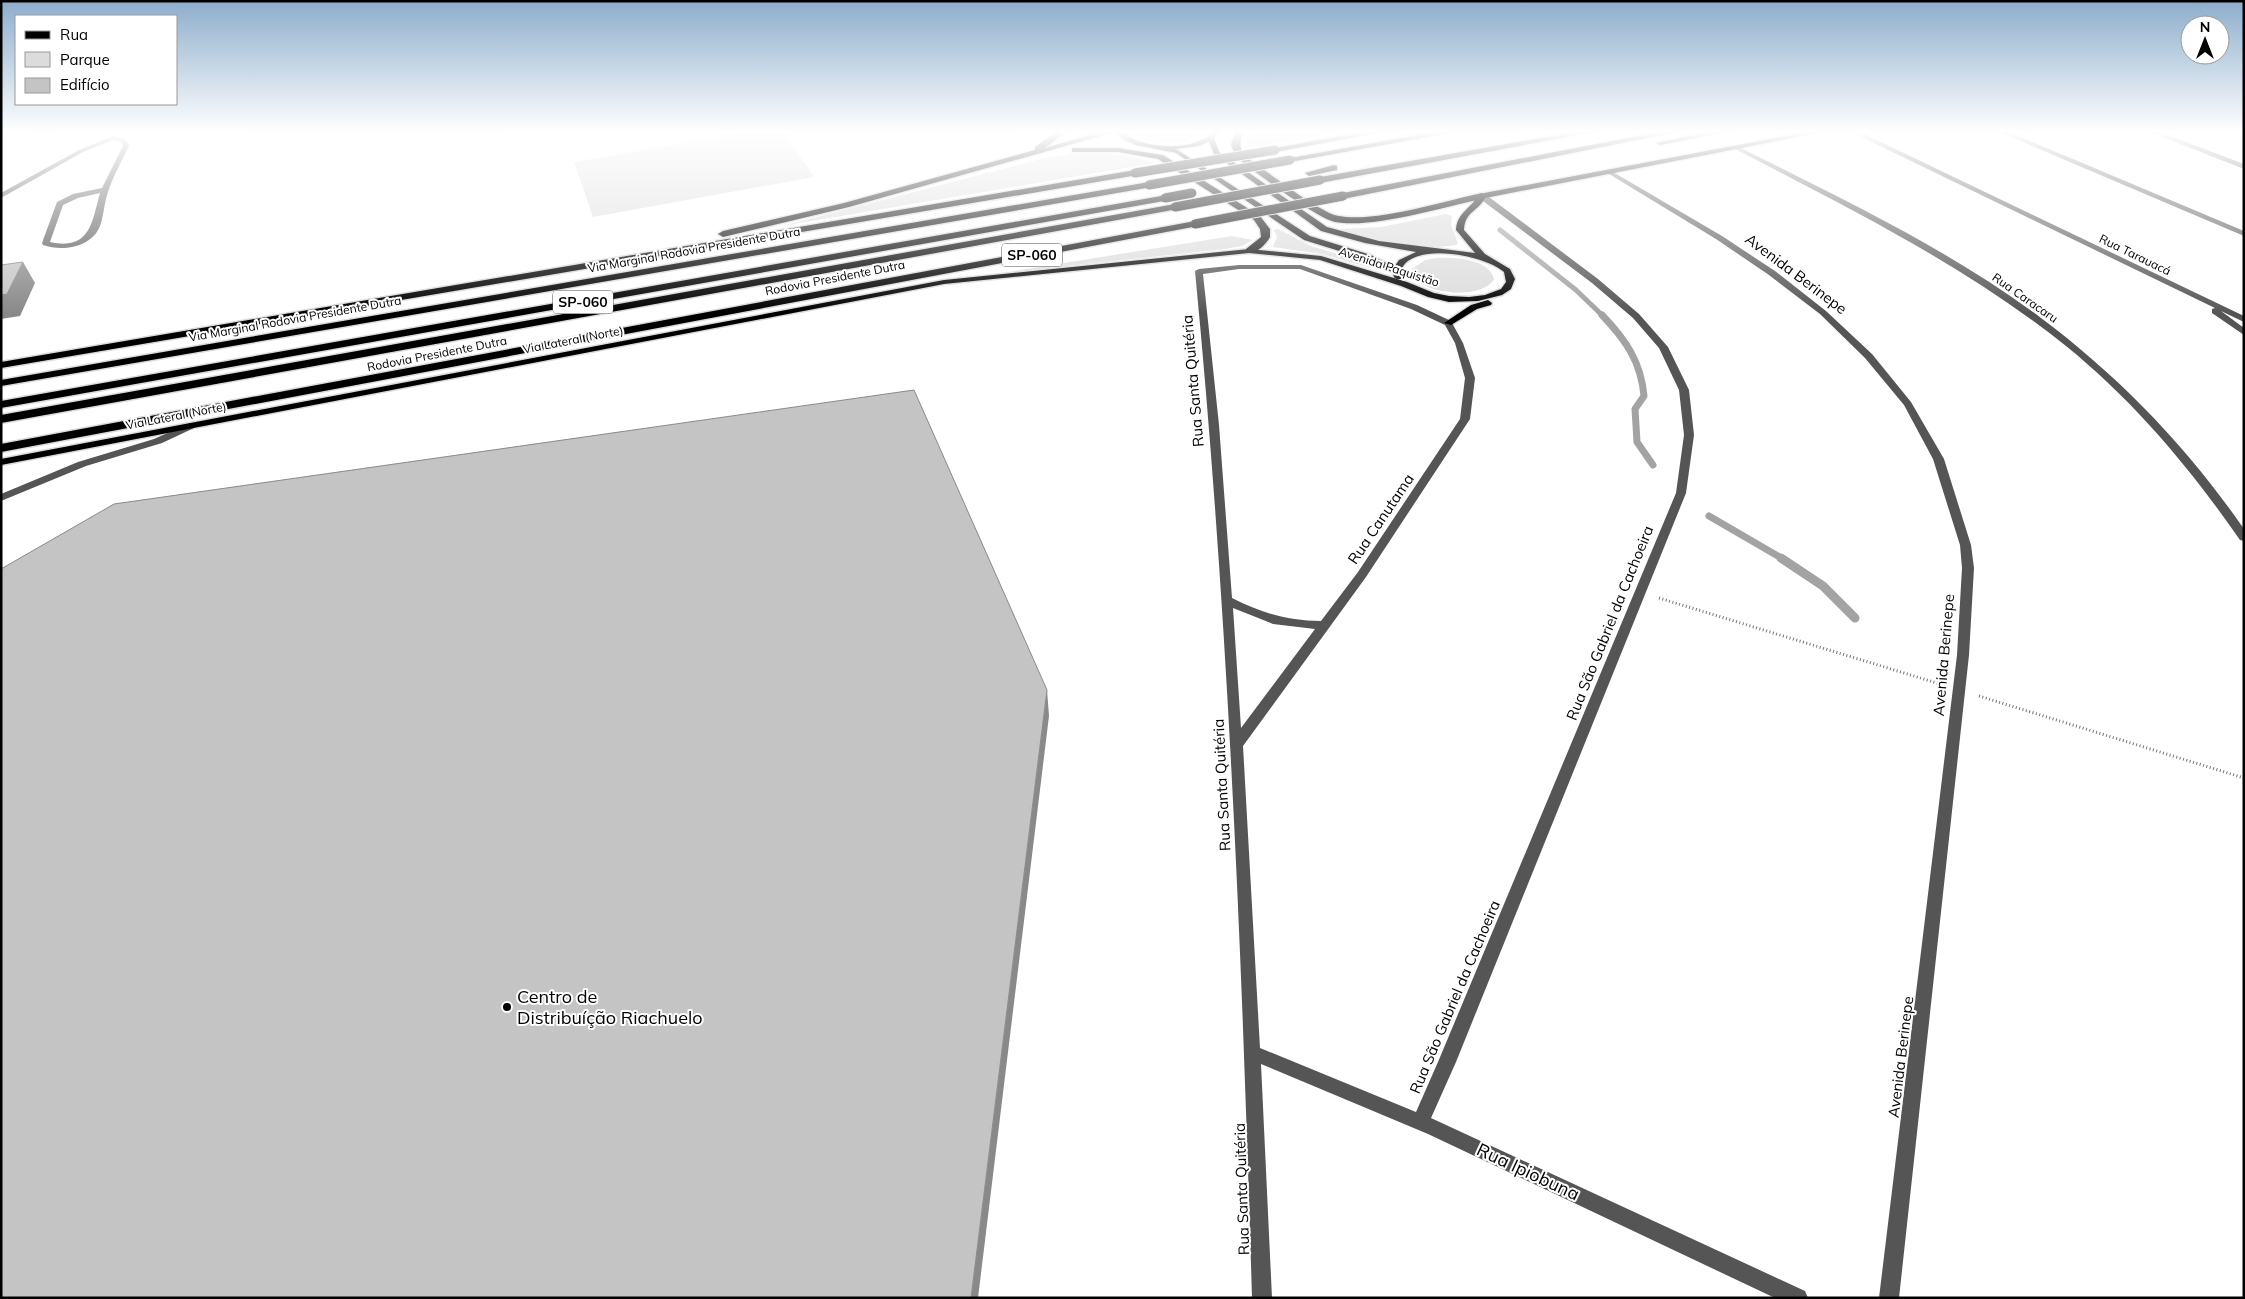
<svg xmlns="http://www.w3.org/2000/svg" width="2245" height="1299" font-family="Mulish,sans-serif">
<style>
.green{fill:#dcdcdc}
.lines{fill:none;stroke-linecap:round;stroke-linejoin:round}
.stream-far2{stroke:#a3a3a3;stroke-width:5}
.stream-far1{stroke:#a3a3a3;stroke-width:7}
.stream{stroke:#a3a3a3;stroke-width:9}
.major-casing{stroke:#dbdbdb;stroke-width:3}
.highway-casing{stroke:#dbdbdb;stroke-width:3}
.path{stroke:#777;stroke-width:3;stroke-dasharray:1 2.5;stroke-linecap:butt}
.minor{fill:#555;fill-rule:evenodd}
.major{fill:#000;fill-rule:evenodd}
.highway{fill:#000;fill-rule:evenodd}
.highway-bridge-casing{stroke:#dbdbdb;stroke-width:11;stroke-linecap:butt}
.highway-bridge{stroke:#000;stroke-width:9}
.shaded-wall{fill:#898989}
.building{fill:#c4c4c4;stroke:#898989}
.poi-dot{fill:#000;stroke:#fff;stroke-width:2}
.labels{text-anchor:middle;stroke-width:4;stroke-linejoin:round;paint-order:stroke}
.far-street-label{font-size:12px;fill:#000;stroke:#fff}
.shield{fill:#fff;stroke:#4c4c4c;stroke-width:1}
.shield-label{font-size:14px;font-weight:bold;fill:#000}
.street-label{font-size:15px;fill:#000;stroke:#fff}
.near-poi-label{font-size:18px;fill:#000;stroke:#fff;text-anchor:start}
.near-street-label{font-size:18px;fill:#000;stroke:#fff}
</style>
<rect width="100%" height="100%" fill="#fff"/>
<path class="green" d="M747,132H784L814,177L593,217L574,162Z
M1201,132C1190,148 1146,145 1133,133Z
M1253,132H1342L1250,147L1247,142Z
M1095,152L1129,156L1155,163L782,226L1049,157Z
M1446,214L1452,216L1451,225L1458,243L1456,245C1422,251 1372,241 1340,229L1381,227Z
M1278,229L1311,246L1358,260L1374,269L1322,254L1273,247L1277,237L1274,230Z
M1232,236L1253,240L1242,246L1225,249L1002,273Z
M1436,258C1453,257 1489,258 1494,279C1483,301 1412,295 1412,269L1425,260Z"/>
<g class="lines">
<path class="stream-far2" d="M1500,230L1576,290L1604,317"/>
<path class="stream-far1" d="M1602,315C1626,340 1641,362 1644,396L1635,409L1637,442L1653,465
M1709,516L1783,559"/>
<path class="stream" d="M1781,558L1823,586L1855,618"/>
<g class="major-casing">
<path id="major" d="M1116,132C1126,132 1131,139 1141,142C1162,148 1196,150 1212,132H1219L1214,138L1219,152L1327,227L1379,241L1475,253L1456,230C1457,212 1471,209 1479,194L1807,132H1823L1485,198C1478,212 1465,211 1464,230L1485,254L1510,269L1515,279L1511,289L1502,295L1478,301L1449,302L1428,297L1401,286L1320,260L1249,253L944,284L1,465V459L944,280L1249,249L1321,256L1407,282L1434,293L1449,296L1469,297L1485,295L1501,289L1506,282L1504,272C1486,256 1421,243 1404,265C1400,270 1402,273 1401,279H1395L1392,272L1365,259L1304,240L1176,153L1136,145L1124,140ZM1209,142L1214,154L1321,231L1365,243L1416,252L1399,260L1394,267L1371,255L1310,236L1176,149L1198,146Z
M1488,300L1492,303L1491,305L1477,309L1451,325L1444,323L1471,305Z"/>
</g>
<g class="highway-casing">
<path id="highway" d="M1056,132H1066L1045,148L1100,132H1115L849,207L723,237L718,234L723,231L844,203L1035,150V147Z
M1235,132H1243C1239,145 1239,151 1249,159C1268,172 1320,213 1339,216C1375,223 1444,201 1482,193L1486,196L1482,199C1443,207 1372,229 1335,222C1316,218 1253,171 1236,157L1231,145Z
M1362,132H1383L1275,152L1271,150L1275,148Z
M1434,132H1455L1290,162L1286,160L1290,158Z
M1574,132H1594L1320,183L1316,180L1320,177Z
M1658,132H1677L1343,199L1339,196L1343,193Z
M1707,132H1728L1660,145L1656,143Z
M1072,148H1118L1163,155L1260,216L1270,229V237C1265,246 1256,254 1246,253V249L1261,237L1260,229L1254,220L1158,159L1118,152H1072Z
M1334,165L1337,166V170L1309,176L1305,173Z
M1135,170L1139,173L1138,175L1,368V362Z
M1149,182L1153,185L1152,187L1,386V380Z
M1161,196L1164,197V201L1,408V401Z
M1175,204L1179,207L1178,209L1,423V415Z
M1195,221L1198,222V226L1,452V444Z"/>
</g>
<path class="path" d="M1659,598L1940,684
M1979,696L2244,778"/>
<path class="minor" d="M1851,132H1860L2244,316V322L2221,311L2244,328V335L2212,313V309L2215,308Z
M1999,132H2009L2244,231V236Z
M2150,132H2160L2244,164V169Z
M113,136L126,140L129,146C122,161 113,176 108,192C104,203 104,215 100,226C92,247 63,252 43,245L42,243L57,202L73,194L102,188L123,146L121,142L113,140L83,152L1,198V193L79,150ZM100,193C92,221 91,251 50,242L63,205L78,198Z
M1735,147H1739C1842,199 1949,249 2041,318C2120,377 2188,448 2244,529V541L2240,540C2190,468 2135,402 2066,346C1966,266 1849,208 1735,149Z
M1609,172H1613L1722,236L1775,271L1826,311L1872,354L1911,402L1944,459L1971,545L1974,568L1969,655L1899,1298H1879L1957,655L1962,568L1960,545L1933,459L1904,405L1865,358L1820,314L1769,275L1716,239L1609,174Z
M1479,194H1485L1598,279L1639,314L1668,347L1689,390L1694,435L1686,493L1456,1062L1431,1118L1805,1291L1808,1298H1775L1428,1134L1261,1064L1272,1298H1252C1242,955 1228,612 1195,271L1199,269L1239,265H1301L1417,305L1451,321L1463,343L1475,378L1470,419L1366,577L1243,746L1260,1048L1416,1112L1438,1062L1676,493L1684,435L1679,390L1659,348L1633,318L1592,283L1479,198ZM1239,269H1300L1411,309L1445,325L1455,343L1465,378L1460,419L1358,572L1321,621C1288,621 1262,613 1232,598L1219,425L1203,274ZM1233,608L1273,624L1315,629L1241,728Z
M190,423L194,424V428L162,443L86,466L1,501V494L78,462L154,439Z"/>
<use href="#major" class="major"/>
<use href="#highway" class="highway"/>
<g class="highway-bridge-casing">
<path id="highway-bridge" d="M1135,173L1275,150
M1149,185L1290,160
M1165,198L1192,193
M1175,207L1320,180
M1195,224L1343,196"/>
</g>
<use href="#highway-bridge" class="highway-bridge"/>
</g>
<path class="shaded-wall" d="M37,132H63L38,135Z
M23,262L35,283L20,316L1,319V295Z
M1047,690L1049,716L978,1298H971Z"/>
<path class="building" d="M23,262L7,294L1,295V265Z
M914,390L1047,690L971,1298H1V569L114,504Z"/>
<linearGradient id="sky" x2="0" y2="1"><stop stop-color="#8cadcc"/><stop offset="0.42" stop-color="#fff"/><stop offset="1" stop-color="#fff" stop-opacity="0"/></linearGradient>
<rect width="2245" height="314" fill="url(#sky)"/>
<circle class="poi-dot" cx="507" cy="1007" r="5"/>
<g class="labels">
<g class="far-street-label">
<text transform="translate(694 250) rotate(-10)" y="4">Via Marginal Rodovia Presidente Dutra</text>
<text transform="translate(2135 255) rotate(26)" y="4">Rua Tarauacá</text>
<text transform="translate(1389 267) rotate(18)" y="4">Avenida Paquistão</text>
<text transform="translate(835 278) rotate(-11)" y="4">Rodovia Presidente Dutra</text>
<text transform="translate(2025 298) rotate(35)" y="4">Rua Caracaru</text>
<text transform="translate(295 319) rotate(-10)" y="4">Via Marginal Rodovia Presidente Dutra</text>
<text transform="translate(573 340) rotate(-11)" y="4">Via Lateral (Norte)</text>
<text transform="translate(437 354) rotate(-11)" y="4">Rodovia Presidente Dutra</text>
<text transform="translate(176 416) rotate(-11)" y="4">Via Lateral (Norte)</text>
</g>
<g class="shield">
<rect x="1002" y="243.5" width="60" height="23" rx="4"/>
<rect x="553" y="290.5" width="60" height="23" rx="4"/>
</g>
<g class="shield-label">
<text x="1032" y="260">SP-060</text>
<text x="583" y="307">SP-060</text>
</g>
<g class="street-label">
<text transform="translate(1796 274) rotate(37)" y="5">Avenida Berinepe</text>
<text transform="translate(1193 381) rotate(-95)" y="5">Rua Santa Quitéria</text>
<text transform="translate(1381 519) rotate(-56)" y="5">Rua Canutama</text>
<text transform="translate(1610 623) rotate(-68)" y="5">Rua São Gabriel da Cachoeira</text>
<text transform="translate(1944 655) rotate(-85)" y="5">Avenida Berinepe</text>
<text transform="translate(1222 785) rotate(-93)" y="5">Rua Santa Quitéria</text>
<text transform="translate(1455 997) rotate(-67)" y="5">Rua São Gabriel da Cachoeira</text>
<text transform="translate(1901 1057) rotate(-83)" y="5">Avenida Berinepe</text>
<text transform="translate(1242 1189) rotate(-92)" y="5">Rua Santa Quitéria</text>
</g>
<g class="near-poi-label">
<text x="517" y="1003">Centro de<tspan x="517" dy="21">Distribuíção Riachuelo</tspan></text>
</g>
<g class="near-street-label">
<text transform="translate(1528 1172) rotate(25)" y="6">Rua Ipiobuna</text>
</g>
</g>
<rect width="2245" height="1299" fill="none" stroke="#000000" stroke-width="5"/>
<rect x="15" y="15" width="162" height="90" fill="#ffffff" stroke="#999999"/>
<rect x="25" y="31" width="25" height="8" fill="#000000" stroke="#999999"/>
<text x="60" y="40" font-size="15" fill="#000000">Rua</text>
<rect x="25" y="52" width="25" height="15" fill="#dcdcdc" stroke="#999999"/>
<text x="60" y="65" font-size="15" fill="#000000">Parque</text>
<rect x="25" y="78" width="25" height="15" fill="#c4c4c4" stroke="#999999"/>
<text x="60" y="90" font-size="15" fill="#000000">Edifício</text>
<g transform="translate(2205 40)"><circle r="24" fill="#ffffff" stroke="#999999"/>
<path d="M0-4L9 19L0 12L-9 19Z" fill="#000000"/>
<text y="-8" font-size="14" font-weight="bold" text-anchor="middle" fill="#000000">N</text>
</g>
</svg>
